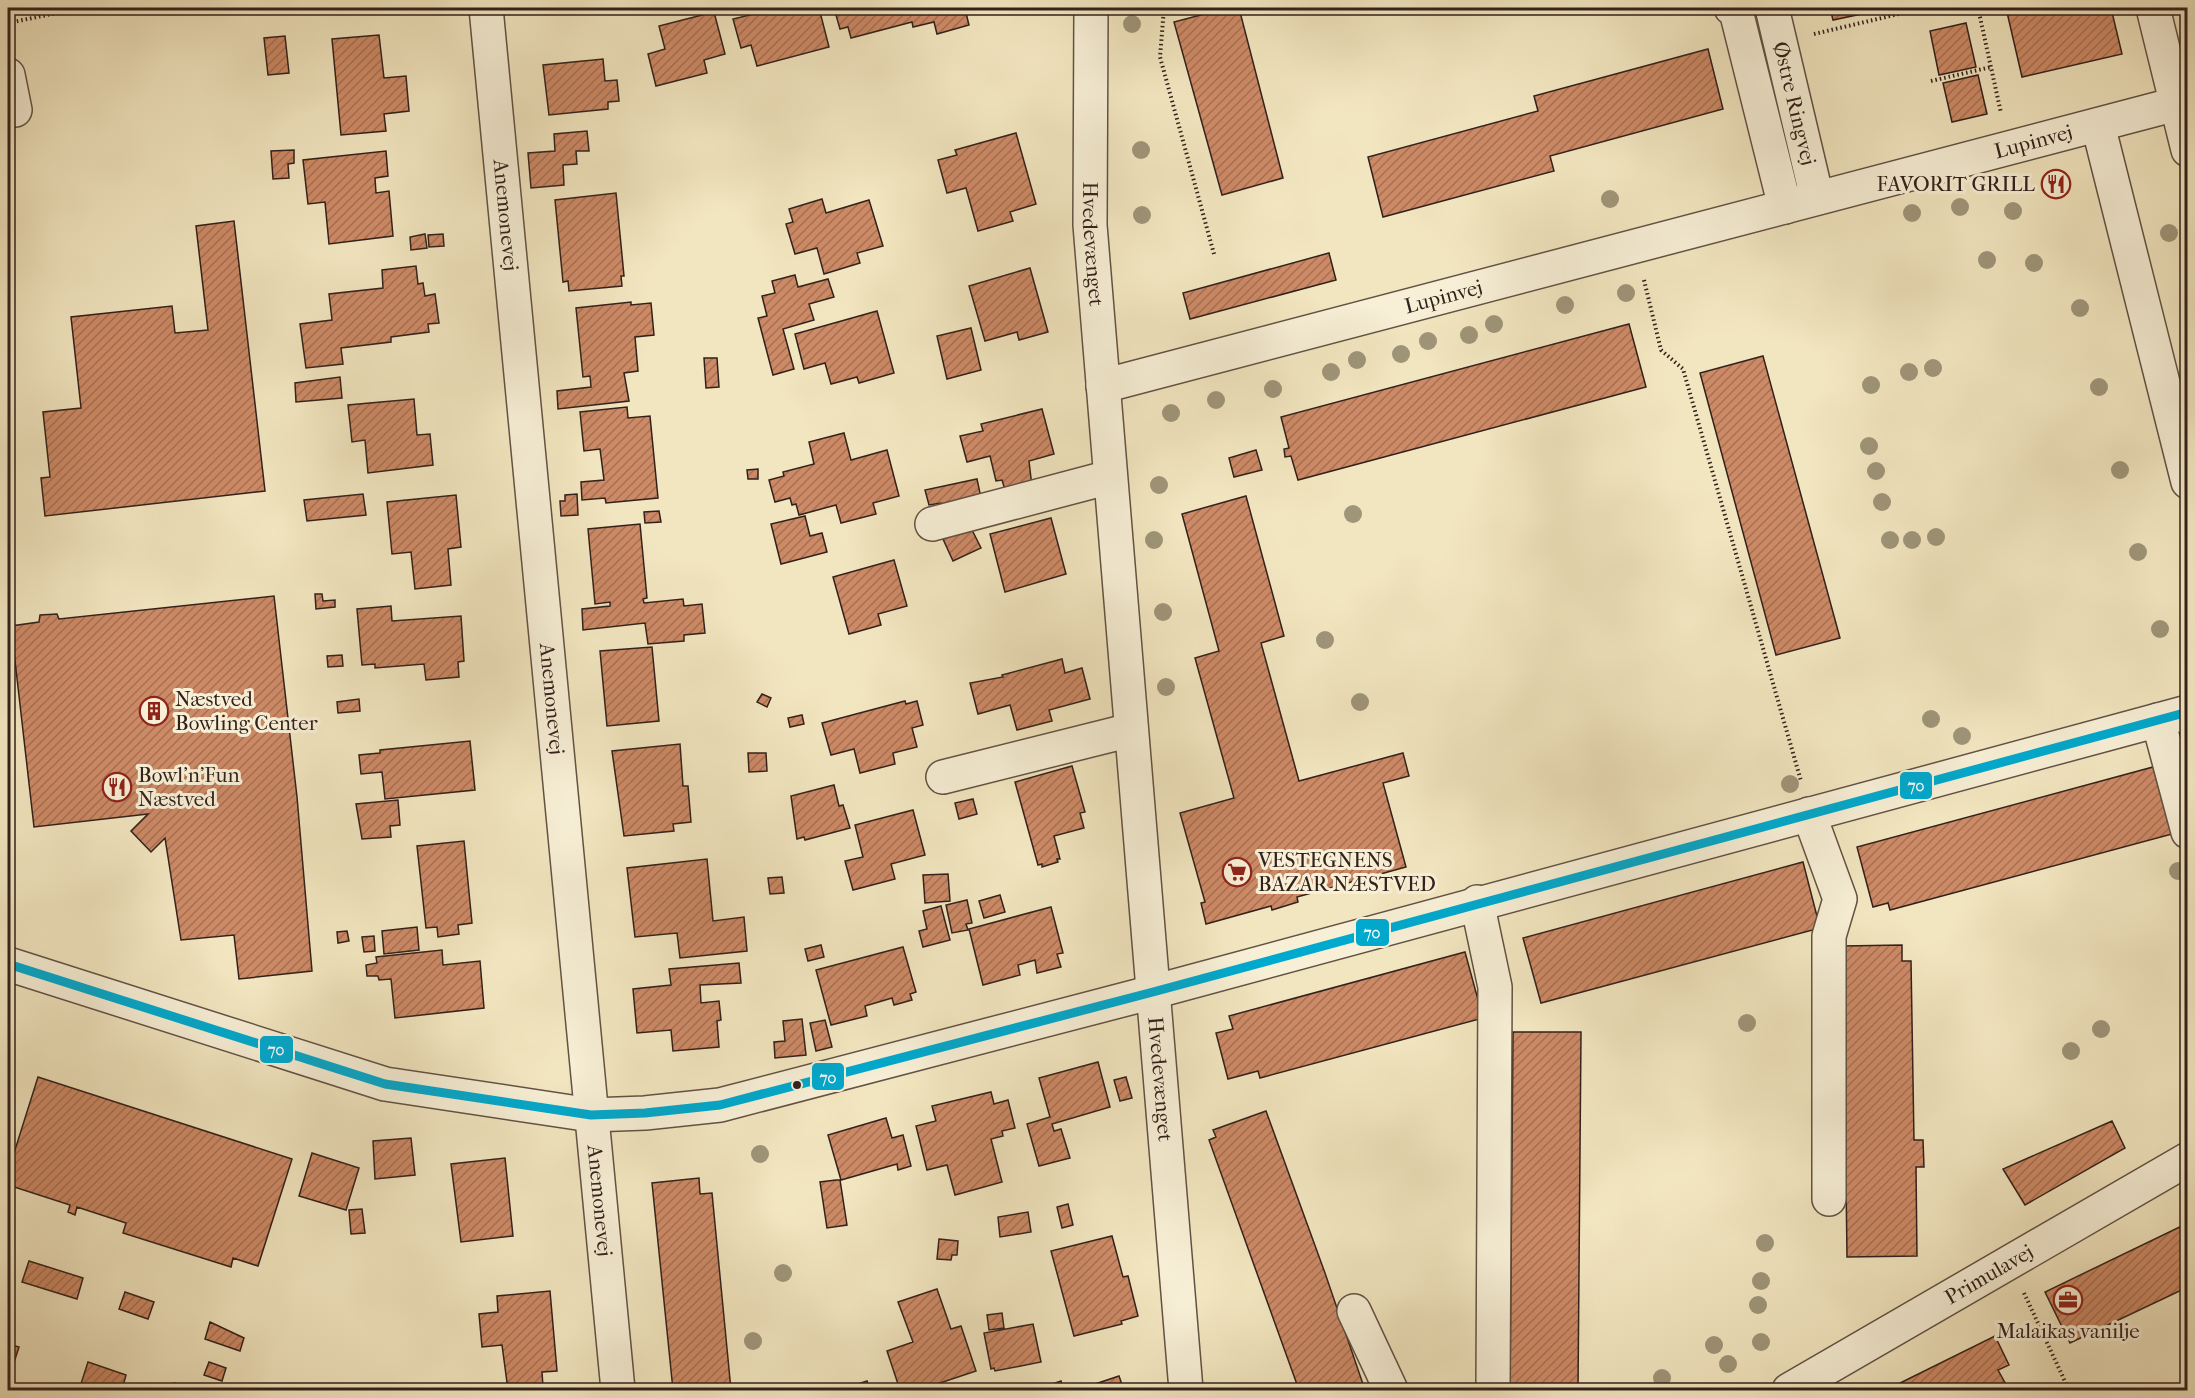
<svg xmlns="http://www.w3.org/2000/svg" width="2195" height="1398" font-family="'IM FELL French Canon',serif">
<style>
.building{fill:url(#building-hatch);stroke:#32211b;stroke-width:1.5}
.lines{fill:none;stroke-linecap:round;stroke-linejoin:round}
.minor-casing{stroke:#625244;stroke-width:36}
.path{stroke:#32211b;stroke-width:4;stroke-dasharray:1.5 3;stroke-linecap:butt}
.minor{stroke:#f7efd6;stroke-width:33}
.bus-1-casing{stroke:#f7efd6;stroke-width:14}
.bus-1{stroke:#00a9ce;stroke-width:9}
.tree{fill:#9f9579}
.bus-dot{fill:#32211b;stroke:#f7efd6;stroke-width:2}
.labels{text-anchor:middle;stroke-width:6;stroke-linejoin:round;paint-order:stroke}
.street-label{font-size:21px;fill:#32211b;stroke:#f7efd6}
.poi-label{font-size:21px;fill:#32211b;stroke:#f7efd6;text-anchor:start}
.line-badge{stroke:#f7efd6;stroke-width:2}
.badge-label{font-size:16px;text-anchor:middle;font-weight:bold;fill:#fff}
</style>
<defs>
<pattern id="building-hatch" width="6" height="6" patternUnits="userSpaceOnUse" patternTransform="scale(1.5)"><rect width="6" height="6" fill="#cd8a66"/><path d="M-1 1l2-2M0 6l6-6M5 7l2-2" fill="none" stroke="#a77053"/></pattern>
</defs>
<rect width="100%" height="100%" fill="#f2e6c0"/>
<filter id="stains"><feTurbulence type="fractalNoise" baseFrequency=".00333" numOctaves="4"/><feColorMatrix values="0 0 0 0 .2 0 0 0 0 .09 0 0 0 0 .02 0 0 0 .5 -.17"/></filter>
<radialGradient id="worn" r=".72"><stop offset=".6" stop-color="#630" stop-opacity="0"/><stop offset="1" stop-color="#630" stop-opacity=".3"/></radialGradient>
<path class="building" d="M778,8H819L829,47L757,66L751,45L741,48L733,19Z
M834,8H978L979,10L966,13L969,25L937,34L934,22L913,27L912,22L851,38L848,27L840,29Z
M997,8H1024L998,14Z
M1227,8H1239L1283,178L1222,195L1174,22Z
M1830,8H1890L1833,20Z
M2006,8H2111L2122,54L2022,77Z
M714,12L725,54L704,60L707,73L656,86L648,54L665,49L659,26Z
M1966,23L1976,67L1939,75L1930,31Z
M379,35L384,78L406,76L409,111L384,114L386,131L341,135L332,39Z
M285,36L289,73L268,75L264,38Z
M1708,49L1723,109L1550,156L1554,171L1383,217L1368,157L1538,111L1534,96Z
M603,59L605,81L617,80L619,101L608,102V109L549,115L543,65Z
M1978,75L1987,114L1952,122L1943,83Z
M587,131L589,151H576L577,164L563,165L564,185L531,188L528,153L555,151L554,134Z
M1016,133L1036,204L1010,212L1013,221L978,231L966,188L947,193L938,160L957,155L955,150Z
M294,150V163L288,164L289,178L273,179L271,151Z
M386,151L388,176L375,178L376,193L389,191L393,236L329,244L325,202L308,204L303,160Z
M616,193L624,276H621L622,286L569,291L568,281L563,282L555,200Z
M822,199L826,213L869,200L883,246L857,253L860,263L824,274L817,248L795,254L786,224L793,222L789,209Z
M234,221L265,491L45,516L41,478L50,477L43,412L81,408L71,317L172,306L175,333L208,330L196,226Z
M425,234L427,248L411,250L410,237Z
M443,234L444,246L429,247L428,235Z
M1329,253L1336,280L1190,319L1183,293Z
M416,266L418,284L423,283L425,296L435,294L439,323L428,324L429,332L391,337V342L341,348L343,364L306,368L300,324L332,320L329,294L383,288L382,270Z
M1030,268L1048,332L1019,340L1017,332L985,341L969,286Z
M795,275L798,287L828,279L834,297L809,304L814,320L783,329L794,369L773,375L758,318L767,316L762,296L775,293L772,281Z
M631,302V305L651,303L654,335L635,337L638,371L624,373L629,401L558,409L557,391L591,387L590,376L583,377L576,308Z
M877,311L894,373L859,383L857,377L831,384L825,363L804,369L795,334Z
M1629,324L1646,387L1298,480L1291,456L1285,457L1284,449L1289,448L1281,417Z
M971,328L981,370L947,379L937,336Z
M1763,356L1840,638L1776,655L1700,373Z
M704,358H717L719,387L706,388Z
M340,377L342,398L296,402L295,383Z
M414,399L417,435L430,434L433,465L368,473L365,440L352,442L348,405Z
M627,407L628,418L650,416L658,498L606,503L605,498L582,500L581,482L604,480L600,449L584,451L580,412Z
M1042,409L1054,454L1029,461L1032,487L1006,493L1002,480L996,481L990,456L967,462L960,436L983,431L981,424Z
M844,433L851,460L887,450L899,496L873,503L876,514L841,523L836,505L799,515L796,504L792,505L790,498L775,502L769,480L784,476L783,472L814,464L809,442Z
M1256,450L1262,470L1234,477L1229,458Z
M758,469V479H748L747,470Z
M977,479L981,498L942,506L941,503L929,505L925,490Z
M363,494L366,515L307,521L304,500Z
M577,494L578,515L561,516L560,501H565V495Z
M456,495L461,547L448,549L451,585L415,589L411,552L392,554L387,502Z
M1246,496L1284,636L1261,643L1299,781L1403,753L1409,776L1383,783L1406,867L1297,897L1298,902L1272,910L1271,906L1206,924L1201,903L1205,902L1180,813L1234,798L1195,658L1219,651L1182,514Z
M659,511L661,522L645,523L644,512Z
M805,516L810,536L822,533L827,552L781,564L771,524Z
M1051,518L1066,574L1005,592L990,534Z
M640,524L647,598L643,599L644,603L683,599L684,606L702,604L705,633L684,635V641L648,644L645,623L583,630L582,609L610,606V602L595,604L588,529Z
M970,526L981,548L953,561L943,539Z
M894,560L907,606L878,614L881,625L849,634L833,577Z
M315,594H322L323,601L335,600V607L316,609Z
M274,596L297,797L312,971L239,979L234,935L181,940L165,838L151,852L131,831L148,814L34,827L11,626L39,622L40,615L57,614L59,619Z
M391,606L392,621L461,616L464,661L458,662L459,677L426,680L424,664L375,668V664L362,665L357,609Z
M652,647L659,721L607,726L600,651Z
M342,655L343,666L328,667L327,656Z
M1062,659L1065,673L1082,668L1090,699L1049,710L1052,721L1017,730L1010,705L978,714L970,683L1003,677L1002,675Z
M762,694L771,698L767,707L757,702Z
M359,699L360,711L338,713L337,702Z
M905,701L906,704L917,701L923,725L912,728L917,747L893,753L895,764L860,773L854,749L831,755L822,723Z
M802,715L804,724L790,727L788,718Z
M470,741L475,790L385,799L382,772L361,774L359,755L380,753V750Z
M680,744L683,786H688L691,822L673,824L674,831L624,836L612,751Z
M748,753H766L767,771L749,772Z
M1072,766L1085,812L1080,813L1084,828L1054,836L1060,859H1057L1058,862L1042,867V864L1038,865L1015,782Z
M2153,767L2172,834L1890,910L1888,903L1873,907L1857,847Z
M834,785L839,806L843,805L850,828L805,840L804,837L797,839L791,796Z
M973,799L977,814L959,819L955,803Z
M398,800L400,825L390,826L391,837L362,839L356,804Z
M913,810L925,855L891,864L895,879L853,890L845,861L863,857L855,825Z
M464,841L472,923L458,925L459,934L438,937L437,927L426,928L417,846Z
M707,859L713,921L744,917L747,951L680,958L677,933L635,937L627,868Z
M1803,862L1820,928L1541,1003L1523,938Z
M948,874L950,901L925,903L923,875Z
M782,877L784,893L770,894L768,878Z
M1000,895L1005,912L984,918L979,901Z
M967,900L972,923L966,924L968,930L952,933L946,905Z
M941,906L950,940L923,947L919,931L927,929L923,911Z
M1051,907L1063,953L1057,954L1061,967L1037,973L1035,960L1018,965L1020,975L983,985L969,929Z
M417,927L419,950L384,954L382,931Z
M347,931L349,941L338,943L337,932Z
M374,936L375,951L364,952L362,937Z
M821,945L824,957L808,961L805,949Z
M1902,945V961H1911L1914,1140H1923L1924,1167H1916L1917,1256L1847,1257L1843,946Z
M903,947L916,992L910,994L912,1000L894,1005L892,998L865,1006L867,1016L831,1025L816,970Z
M442,950L443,965L480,961L484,1008L395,1018L391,979L379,980L378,976H367L366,965L377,963L376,957Z
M1465,952L1483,1018L1260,1078L1258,1071L1228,1079L1216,1033L1233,1029L1229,1016Z
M739,963L741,983L700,985L701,1003L719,1001L721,1020L717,1021L719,1047L673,1051L671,1030L637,1033L633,989L671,985L669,969Z
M802,1019L806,1055L775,1058L774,1042L785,1041L783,1021Z
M825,1020L832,1047L816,1051L810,1023Z
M1513,1032H1581L1578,1390H1510Z
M1098,1062L1110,1107L1052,1124L1054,1131L1061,1129L1070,1158L1039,1166L1027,1124L1050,1117L1039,1078Z
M38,1077L292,1159L258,1266L233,1258L231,1267L123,1233L126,1223L77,1207L75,1215L68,1212L70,1205L8,1185V1172Z
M1126,1077L1132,1098L1120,1101L1114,1080Z
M991,1092L994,1104L1008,1100L1015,1128L1002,1131L1003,1136L991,1139L1002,1182L955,1195L947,1165L927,1170L916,1126L936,1121L932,1106Z
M1266,1111L1325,1273L1365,1390H1299L1209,1140L1216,1137L1213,1130Z
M886,1118L892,1138L903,1135L911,1166L898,1170L897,1164L841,1180L828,1135Z
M2112,1121L2125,1148L2025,1205L2003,1169Z
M411,1138L415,1175L375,1179L373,1141Z
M312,1153L359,1168L346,1210L299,1196Z
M505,1158L513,1236L461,1242L451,1164Z
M699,1178L700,1194L712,1193L731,1390H673L652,1183Z
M836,1180H840L847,1225L827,1228L820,1182Z
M1068,1204L1073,1225L1062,1228L1057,1207Z
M362,1209L365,1233L351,1234L349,1210Z
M1028,1212L1031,1232L1000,1237L998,1217Z
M2188,1223V1287L2070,1343L2045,1292Z
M1112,1236L1123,1277L1128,1276L1138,1316L1121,1321L1122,1324L1074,1336L1051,1251Z
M939,1239L958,1241L957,1255H952L951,1260L937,1259Z
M29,1261L83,1278L77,1299L22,1282Z
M937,1289L951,1329L961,1326L976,1371L919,1390H900L887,1351L913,1342L898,1302Z
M550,1291L557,1371L542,1372L543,1387L508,1390L502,1345L482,1347L479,1314L498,1312L497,1296Z
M125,1292L154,1302L148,1319L119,1309Z
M1002,1313L1004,1328L989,1330L987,1315Z
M210,1322L244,1338L240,1351L205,1339Z
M1033,1324L1041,1362L995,1371L994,1368L991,1369L984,1333Z
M1995,1336L2009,1365L1998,1370L2009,1390H1886Z
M8,1344L19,1347L9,1378L8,1377Z
M88,1362L126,1375L122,1390H79Z
M209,1362L226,1368L222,1381L204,1375Z
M1119,1376L1124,1390H1077Z
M867,1381L871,1390H850L849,1387Z
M1061,1381L1064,1390H1035Z
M8,1383L32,1390H8Z
M174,1383L191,1388L190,1390H172Z"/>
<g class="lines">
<g class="minor-casing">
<g id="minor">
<path id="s1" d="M486,8L618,1390"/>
<path id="s2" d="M1091,8L1090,225L1186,1390"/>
<path d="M1731,8L1736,11L1785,207"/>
<path id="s3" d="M1772,8L1817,198"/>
<path d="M2153,8L2188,150"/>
<path d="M8,75L15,110L8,111"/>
<path d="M2098,125L2188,482"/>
<path id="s4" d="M1103,386L2176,104"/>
<path d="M932,524L1110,477"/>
<path d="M2158,720L2188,832"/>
<path d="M943,777L1131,730"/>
<path d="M1809,814L1840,899L1829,936V1199"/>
<path d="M1477,902L1495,987L1493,1390"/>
<path d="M8,964L385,1084L591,1115L645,1113L720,1105L1153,992L2188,712"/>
<path d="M1354,1311L1391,1390"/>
<path id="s5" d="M1789,1390L2188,1159"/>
</g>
</g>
<path class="path" d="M1164,8L1160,57L1214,254
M1978,8L2001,113
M8,23L81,8
M1814,34L1924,8
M1931,81L1991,67
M1644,280L1661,350L1683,369L1801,781
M2024,1293L2069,1390"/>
<use href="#minor" class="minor"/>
<g class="bus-1-casing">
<path id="bus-1" d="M8,964L385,1084L591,1115L645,1113L720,1105L1153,992L2188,712"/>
</g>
<use href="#bus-1" class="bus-1"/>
</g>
<g class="tree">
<circle cx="1132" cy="24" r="9"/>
<circle cx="1141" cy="150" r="9"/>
<circle cx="1610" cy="199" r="9"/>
<circle cx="1960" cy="207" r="9"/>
<circle cx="2013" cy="211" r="9"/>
<circle cx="1912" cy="213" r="9"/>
<circle cx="1142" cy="215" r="9"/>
<circle cx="2169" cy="233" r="9"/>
<circle cx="1987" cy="260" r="9"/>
<circle cx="2034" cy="263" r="9"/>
<circle cx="1626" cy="293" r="9"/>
<circle cx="1565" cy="305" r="9"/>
<circle cx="2080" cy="308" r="9"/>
<circle cx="1494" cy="324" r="9"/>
<circle cx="1469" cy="335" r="9"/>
<circle cx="1428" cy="341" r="9"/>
<circle cx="1401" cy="354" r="9"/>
<circle cx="1357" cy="360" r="9"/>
<circle cx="1933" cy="368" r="9"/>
<circle cx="1331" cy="372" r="9"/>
<circle cx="1909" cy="372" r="9"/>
<circle cx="1871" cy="385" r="9"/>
<circle cx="2099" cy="387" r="9"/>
<circle cx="1273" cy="389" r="9"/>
<circle cx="1216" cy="400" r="9"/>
<circle cx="1171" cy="413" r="9"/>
<circle cx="1869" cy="446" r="9"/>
<circle cx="2120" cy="470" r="9"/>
<circle cx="1876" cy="471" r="9"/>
<circle cx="1159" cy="485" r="9"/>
<circle cx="1882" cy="502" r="9"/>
<circle cx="1353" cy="514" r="9"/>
<circle cx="1936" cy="537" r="9"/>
<circle cx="1154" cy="540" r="9"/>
<circle cx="1890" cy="540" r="9"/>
<circle cx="1912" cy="540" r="9"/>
<circle cx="2138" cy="552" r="9"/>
<circle cx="1163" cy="612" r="9"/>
<circle cx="2160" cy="629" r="9"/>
<circle cx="1325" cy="640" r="9"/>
<circle cx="1166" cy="687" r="9"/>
<circle cx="1360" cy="702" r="9"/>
<circle cx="1931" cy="719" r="9"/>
<circle cx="1962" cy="736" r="9"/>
<circle cx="1790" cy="784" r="9"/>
<circle cx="2178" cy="871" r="9"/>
<circle cx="1747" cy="1023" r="9"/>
<circle cx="2101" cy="1029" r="9"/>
<circle cx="2071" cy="1051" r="9"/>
<circle cx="760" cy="1154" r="9"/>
<circle cx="1765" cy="1243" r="9"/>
<circle cx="783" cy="1273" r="9"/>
<circle cx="1761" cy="1281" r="9"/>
<circle cx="1758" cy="1305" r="9"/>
<circle cx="753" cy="1341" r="9"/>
<circle cx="1761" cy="1342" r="9"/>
<circle cx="1714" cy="1345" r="9"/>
<circle cx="1728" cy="1364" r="9"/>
<circle cx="1662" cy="1378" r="9"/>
</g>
<defs>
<g id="restaurant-ring" transform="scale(1.5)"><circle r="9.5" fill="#f7efd6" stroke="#8f2418" stroke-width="1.5"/><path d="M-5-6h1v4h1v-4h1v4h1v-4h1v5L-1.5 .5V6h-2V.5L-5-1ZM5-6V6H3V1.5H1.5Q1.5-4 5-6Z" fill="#8f2418"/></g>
<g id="building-ring" transform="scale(1.5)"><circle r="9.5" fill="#f7efd6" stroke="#8f2418" stroke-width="1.5"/><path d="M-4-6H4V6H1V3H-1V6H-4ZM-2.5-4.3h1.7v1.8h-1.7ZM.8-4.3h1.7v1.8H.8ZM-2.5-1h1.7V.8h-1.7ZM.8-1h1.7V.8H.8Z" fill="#8f2418"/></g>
<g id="supermarket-ring" transform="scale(1.5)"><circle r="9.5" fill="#f7efd6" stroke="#8f2418" stroke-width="1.5"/><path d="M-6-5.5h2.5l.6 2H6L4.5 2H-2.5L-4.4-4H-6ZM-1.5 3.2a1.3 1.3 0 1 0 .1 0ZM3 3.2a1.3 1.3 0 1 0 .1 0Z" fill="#8f2418"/></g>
<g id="office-ring" transform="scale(1.5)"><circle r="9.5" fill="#f7efd6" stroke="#8f2418" stroke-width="1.5"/><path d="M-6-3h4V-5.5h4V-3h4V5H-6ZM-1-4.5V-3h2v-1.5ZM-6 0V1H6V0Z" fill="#8f2418"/></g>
</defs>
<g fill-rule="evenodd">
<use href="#restaurant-ring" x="2056" y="184"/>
<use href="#building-ring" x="154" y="711"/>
<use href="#restaurant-ring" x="117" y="787"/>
<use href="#supermarket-ring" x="1237" y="872"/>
<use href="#office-ring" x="2068" y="1300"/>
</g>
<circle class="bus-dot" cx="797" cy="1085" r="5"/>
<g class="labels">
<g class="street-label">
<text dy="7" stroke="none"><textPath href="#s3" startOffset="98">Østre Ringvej</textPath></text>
<text dy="7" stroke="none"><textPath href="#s4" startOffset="962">Lupinvej</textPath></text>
<text dy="7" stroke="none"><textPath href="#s1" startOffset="208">Anemonevej</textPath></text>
<text dy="7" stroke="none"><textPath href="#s2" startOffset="236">Hvedevænget</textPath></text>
<text dy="7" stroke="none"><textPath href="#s4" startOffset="352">Lupinvej</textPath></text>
<text dy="7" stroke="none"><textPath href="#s1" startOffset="694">Anemonevej</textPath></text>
<text dy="7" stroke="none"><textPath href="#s2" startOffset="1074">Hvedevænget</textPath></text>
<text dy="7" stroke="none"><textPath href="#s1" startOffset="1198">Anemonevej</textPath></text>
<text dy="7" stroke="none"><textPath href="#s5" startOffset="231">Primulavej</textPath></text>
</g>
<g class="poi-label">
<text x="2035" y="191" text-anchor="end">FAVORIT GRILL</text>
<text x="175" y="706">Næstved<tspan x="175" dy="24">Bowling Center</tspan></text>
<text x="138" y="782">Bowl'n'Fun<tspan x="138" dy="24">Næstved</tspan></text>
<text x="1258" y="867">VESTEGNENS<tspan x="1258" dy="24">BAZAR NÆSTVED</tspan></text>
<text x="2068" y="1338" text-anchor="middle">Malaikas vanilje</text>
</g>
</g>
<g class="line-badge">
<rect x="1899" y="771" width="34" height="29" rx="6" fill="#00a9ce"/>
<rect x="1355" y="918" width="35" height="29" rx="6" fill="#00a9ce"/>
<rect x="259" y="1035" width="35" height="29" rx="6" fill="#00a9ce"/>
<rect x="811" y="1062" width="34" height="29" rx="6" fill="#00a9ce"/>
</g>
<g class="badge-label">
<text x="1916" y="791">70</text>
<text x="1372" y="938">70</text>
<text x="276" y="1055">70</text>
<text x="828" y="1083">70</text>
</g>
<rect width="2195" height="1398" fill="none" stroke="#f2e6c0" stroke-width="30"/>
<rect x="9" y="9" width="2177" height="1380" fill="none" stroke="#32211b" stroke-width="3"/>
<rect x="15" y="15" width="2165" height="1368" fill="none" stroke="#32211b" stroke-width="1.5"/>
<rect width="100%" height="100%" filter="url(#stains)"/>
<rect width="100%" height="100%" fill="url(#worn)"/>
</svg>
